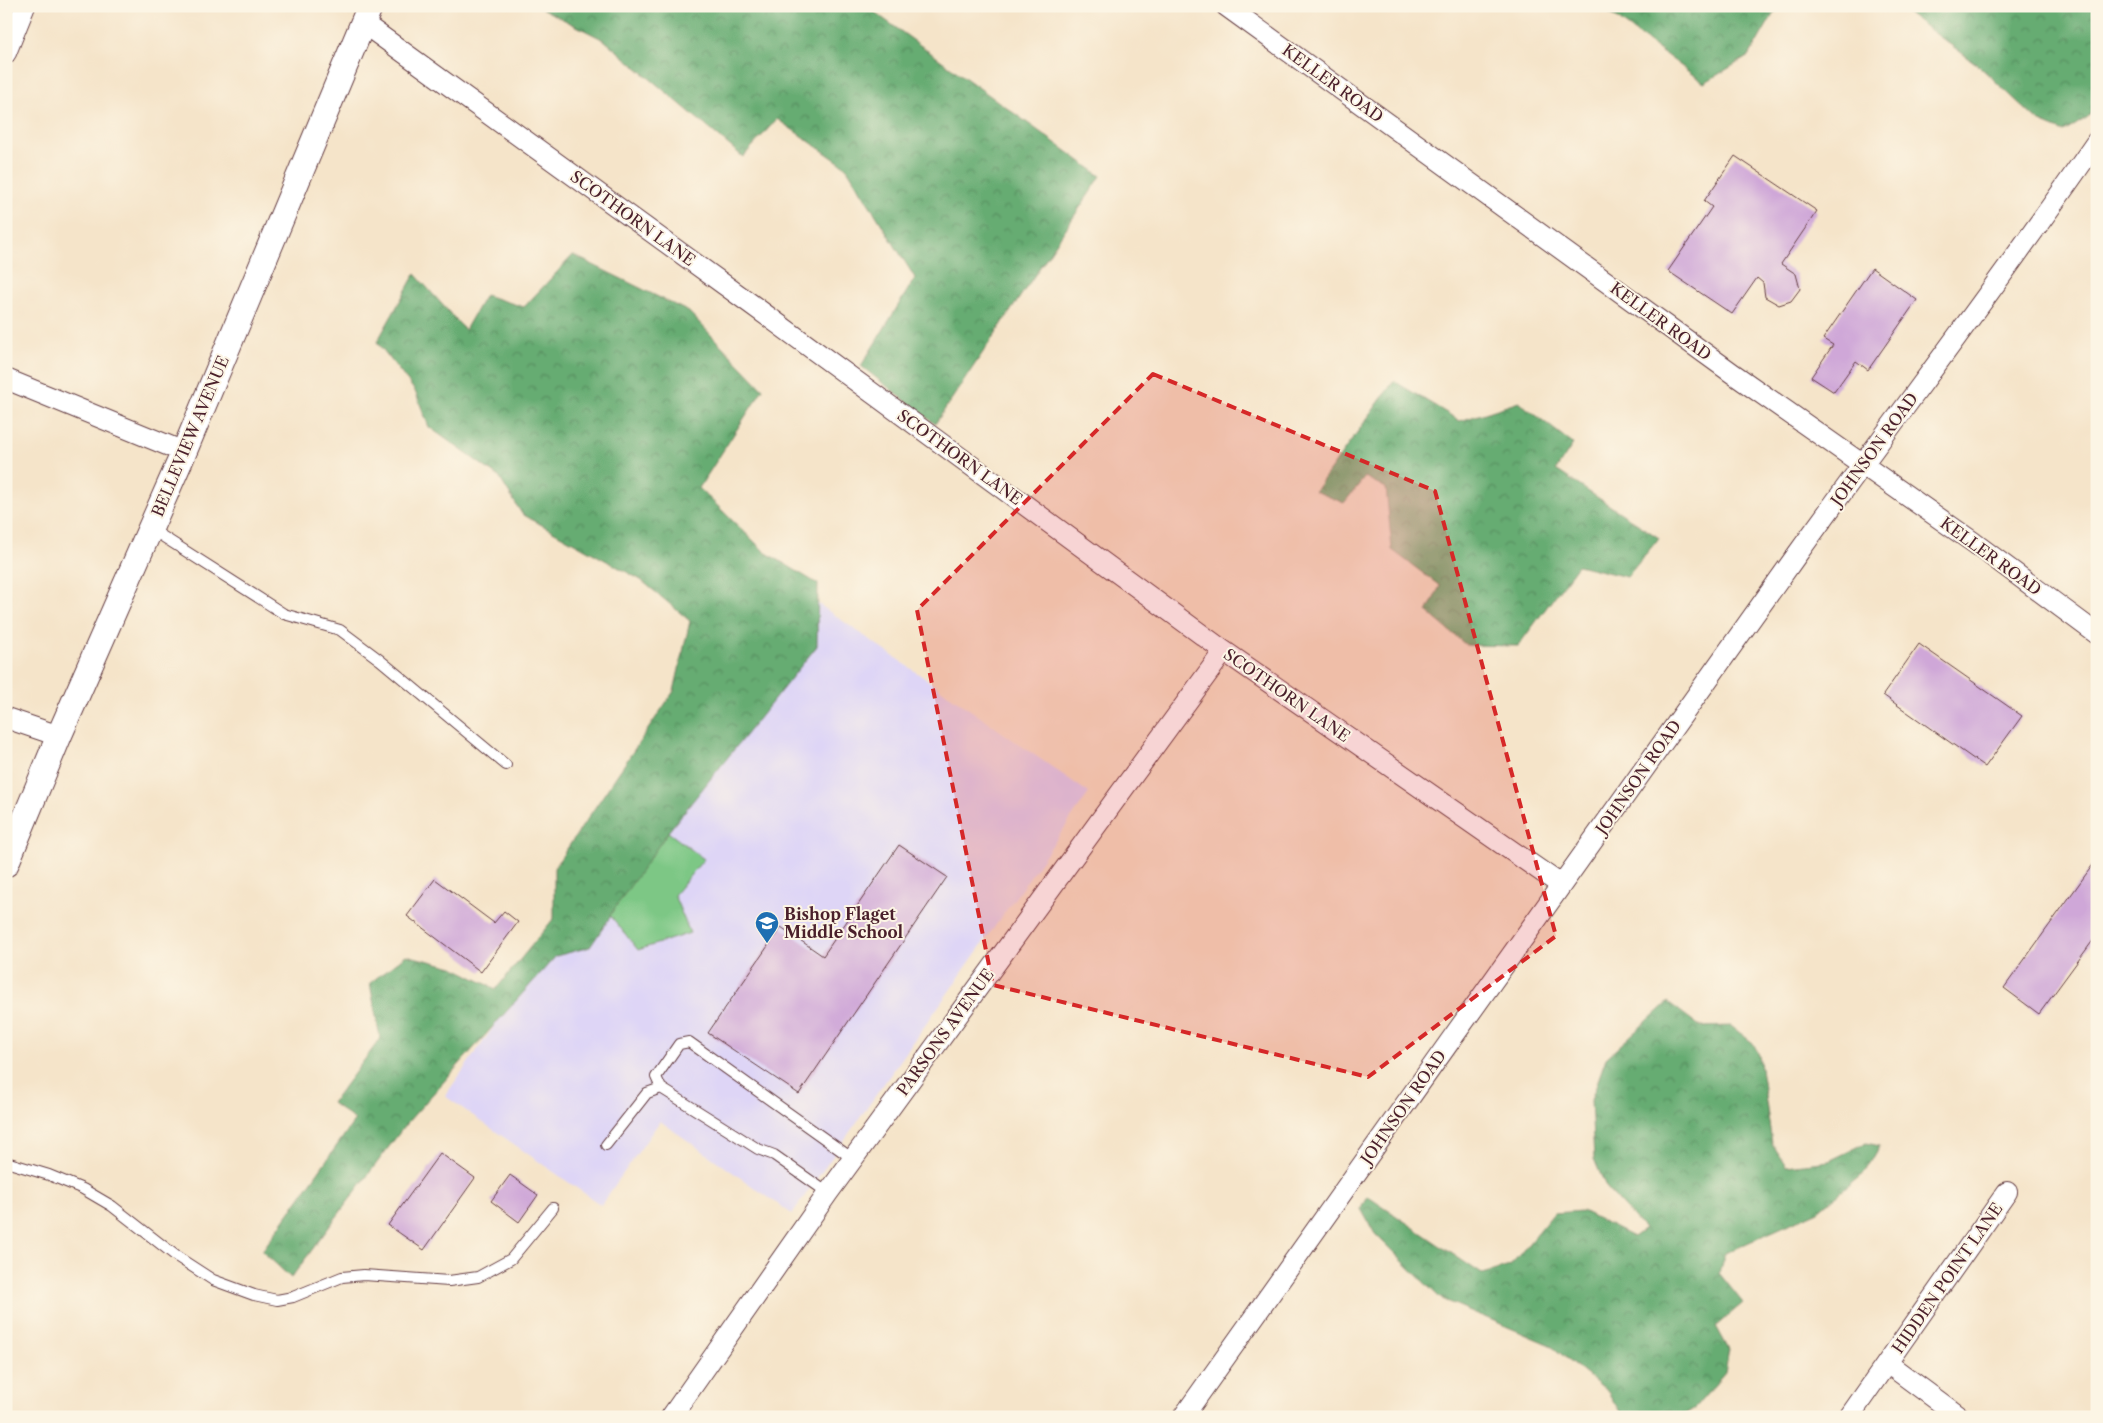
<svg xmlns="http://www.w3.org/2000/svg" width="2103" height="1423" font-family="'Libre Caslon Text',serif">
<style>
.built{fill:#ded5f6}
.forest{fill:url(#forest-crowns);stroke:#58664e}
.green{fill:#7dc785;stroke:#647358}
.building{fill:#cfa7d8}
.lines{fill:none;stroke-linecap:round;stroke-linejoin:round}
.service-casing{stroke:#643d43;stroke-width:12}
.minor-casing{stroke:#643d43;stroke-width:22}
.tertiary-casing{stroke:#643d43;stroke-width:27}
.service{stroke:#fff;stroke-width:10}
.minor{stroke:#fff;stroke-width:20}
.tertiary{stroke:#fff;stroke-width:25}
.marked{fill:#d62828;fill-opacity:0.2;stroke:#d62828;stroke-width:4;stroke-dasharray:10 6;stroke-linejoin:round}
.labels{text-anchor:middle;stroke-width:4;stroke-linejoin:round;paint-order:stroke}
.street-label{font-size:16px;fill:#4a1f2b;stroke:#fcf5e5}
.poi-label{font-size:16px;font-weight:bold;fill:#4a1f2b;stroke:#fcf5e5;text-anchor:start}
</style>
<defs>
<pattern id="forest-crowns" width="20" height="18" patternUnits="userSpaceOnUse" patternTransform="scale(1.25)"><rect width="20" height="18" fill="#66ac72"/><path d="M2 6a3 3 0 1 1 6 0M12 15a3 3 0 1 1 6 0" fill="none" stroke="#568b5e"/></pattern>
</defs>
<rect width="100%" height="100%" fill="#fcf5e5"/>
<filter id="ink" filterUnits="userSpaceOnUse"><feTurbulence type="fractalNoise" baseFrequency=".02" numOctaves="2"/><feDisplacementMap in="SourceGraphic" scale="10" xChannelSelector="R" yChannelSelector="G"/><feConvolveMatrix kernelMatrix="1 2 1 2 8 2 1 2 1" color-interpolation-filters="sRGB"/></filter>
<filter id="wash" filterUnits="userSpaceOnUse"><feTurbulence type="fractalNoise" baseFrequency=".0096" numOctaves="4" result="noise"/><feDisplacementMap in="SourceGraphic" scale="20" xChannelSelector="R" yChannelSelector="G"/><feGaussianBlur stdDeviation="1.12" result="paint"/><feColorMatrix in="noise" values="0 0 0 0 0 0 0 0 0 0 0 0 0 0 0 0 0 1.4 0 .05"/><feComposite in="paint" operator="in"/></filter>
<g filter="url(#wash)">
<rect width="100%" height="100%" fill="#f5e4c9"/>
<path class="built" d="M800,591L1089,793L792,1214L660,1121L601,1205L445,1096Z"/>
<path class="forest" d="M537,6H866L1101,176L935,424L861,366L915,278L846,167L777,119L743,157L604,40Z
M1600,6H1778L1749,56L1704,83Z
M1898,6H2097V107L2088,117L2064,132L2038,121L1978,65Z
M573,255L689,312L763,389L699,488L765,552L818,584L817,646L668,832L590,947L556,956L406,1124L291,1278L262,1251L355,1120L332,1103L380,1039L370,983L406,955L453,967L496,989L554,918V868L674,691L690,621L641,580L522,514L499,477L429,427L415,391L377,342L415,274L465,330L485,295L524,307Z
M1394,381L1460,421L1519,402L1573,444L1556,470L1659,538L1627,577L1578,565L1518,646L1466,645L1427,612L1440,586L1392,550L1386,488L1365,477L1344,503L1315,491Z
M1668,1002L1701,1027L1731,1026L1753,1043L1759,1055L1772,1143L1786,1166L1829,1161L1866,1143L1880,1146L1865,1172L1818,1211L1725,1253L1719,1273L1743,1303L1716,1326L1729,1350L1725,1373L1695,1408L1680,1417H1623L1608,1392L1550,1345L1440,1298L1375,1234L1361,1209L1367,1196L1482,1274L1510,1266L1554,1213L1582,1211L1633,1237L1644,1229L1606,1187L1594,1159L1591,1100L1606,1058Z"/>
<path class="green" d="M668,832L704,859L674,895L690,933L638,950L610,915Z"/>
<g id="blocks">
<path class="building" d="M1735,156L1817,211L1781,264L1796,274L1800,289L1791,301L1779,305L1765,297L1763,283L1757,278L1732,314L1668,271L1712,207L1704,201Z
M1872,268L1917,300L1868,370L1856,361L1834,392L1811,377L1833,345L1823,339Z
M1919,644L2022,716L1985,767L1883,695Z
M899,845L947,877L799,1094L708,1033L781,927L823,956Z
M2097,859V935L2039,1014L2004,988Z
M435,879L494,923L504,911L518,922L481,972L407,916Z
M440,1153L475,1178L424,1250L388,1225Z
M510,1175L538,1195L519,1222L491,1201Z"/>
</g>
</g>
<g filter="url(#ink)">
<use href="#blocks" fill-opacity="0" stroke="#643d43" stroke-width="1"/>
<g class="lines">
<g class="service-casing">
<path id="service" d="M151,529L284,614L340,630L380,660L506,765
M606,1145L647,1093L661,1088
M6,1162L49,1175L83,1189L112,1206L176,1256L213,1280L254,1295L277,1300L293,1297L342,1277L364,1275L449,1281L478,1277L511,1259L553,1208
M828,1193L774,1155L758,1149L661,1088L656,1077L679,1044L689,1042L853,1159"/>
</g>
<g class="minor-casing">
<path id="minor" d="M1226,6L1732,373L1973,542L2097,634
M363,23L751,304L1224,651L1561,885
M6,53L25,6
M6,379L184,452
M6,718L59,736
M1887,1363L1960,1417
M671,1417L828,1193L1224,651
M1183,1417C1387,1130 1591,842 1796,556C1896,417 2000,282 2097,141
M1849,1417L2007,1192"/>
</g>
<g class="tertiary-casing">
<path id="tertiary" d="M6,864L59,736L184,452L370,6"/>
</g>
<use href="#service" class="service"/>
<use href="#minor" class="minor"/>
<use href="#tertiary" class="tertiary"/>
</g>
</g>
<path class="marked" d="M1153,374L1435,491L1556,936L1368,1077L993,985L917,610Z"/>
<defs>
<g id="school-pin" transform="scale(1.25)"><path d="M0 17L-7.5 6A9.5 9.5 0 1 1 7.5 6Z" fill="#1f6fb2" stroke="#fcf5e5"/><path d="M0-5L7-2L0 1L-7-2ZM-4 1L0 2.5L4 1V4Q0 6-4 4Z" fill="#fff"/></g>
</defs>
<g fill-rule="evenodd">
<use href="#school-pin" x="767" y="923"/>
</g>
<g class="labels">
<g class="street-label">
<text transform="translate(1333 83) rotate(36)" y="6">KELLER ROAD</text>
<text transform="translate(633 218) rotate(36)" y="6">SCOTHORN LANE</text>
<text transform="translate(1661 321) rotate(36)" y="6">KELLER ROAD</text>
<text transform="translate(190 436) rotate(-67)" y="6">BELLEVIEW AVENUE</text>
<text transform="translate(1874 449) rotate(-54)" y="6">JOHNSON ROAD</text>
<text transform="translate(960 457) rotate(36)" y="6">SCOTHORN LANE</text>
<text transform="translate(1991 556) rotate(36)" y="6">KELLER ROAD</text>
<text transform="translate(1287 695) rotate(35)" y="6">SCOTHORN LANE</text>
<text transform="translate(1638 777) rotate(-55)" y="6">JOHNSON ROAD</text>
<text transform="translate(945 1032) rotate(-54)" y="6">PARSONS AVENUE</text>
<text transform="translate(1403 1107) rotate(-55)" y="6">JOHNSON ROAD</text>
<text transform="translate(1947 1278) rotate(-55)" y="6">HIDDEN POINT LANE</text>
</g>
<g class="poi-label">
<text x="784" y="920">Bishop Flaget<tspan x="784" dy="18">Middle School</tspan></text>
</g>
</g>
<rect width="2103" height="1423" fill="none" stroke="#fcf5e5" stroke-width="25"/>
</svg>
